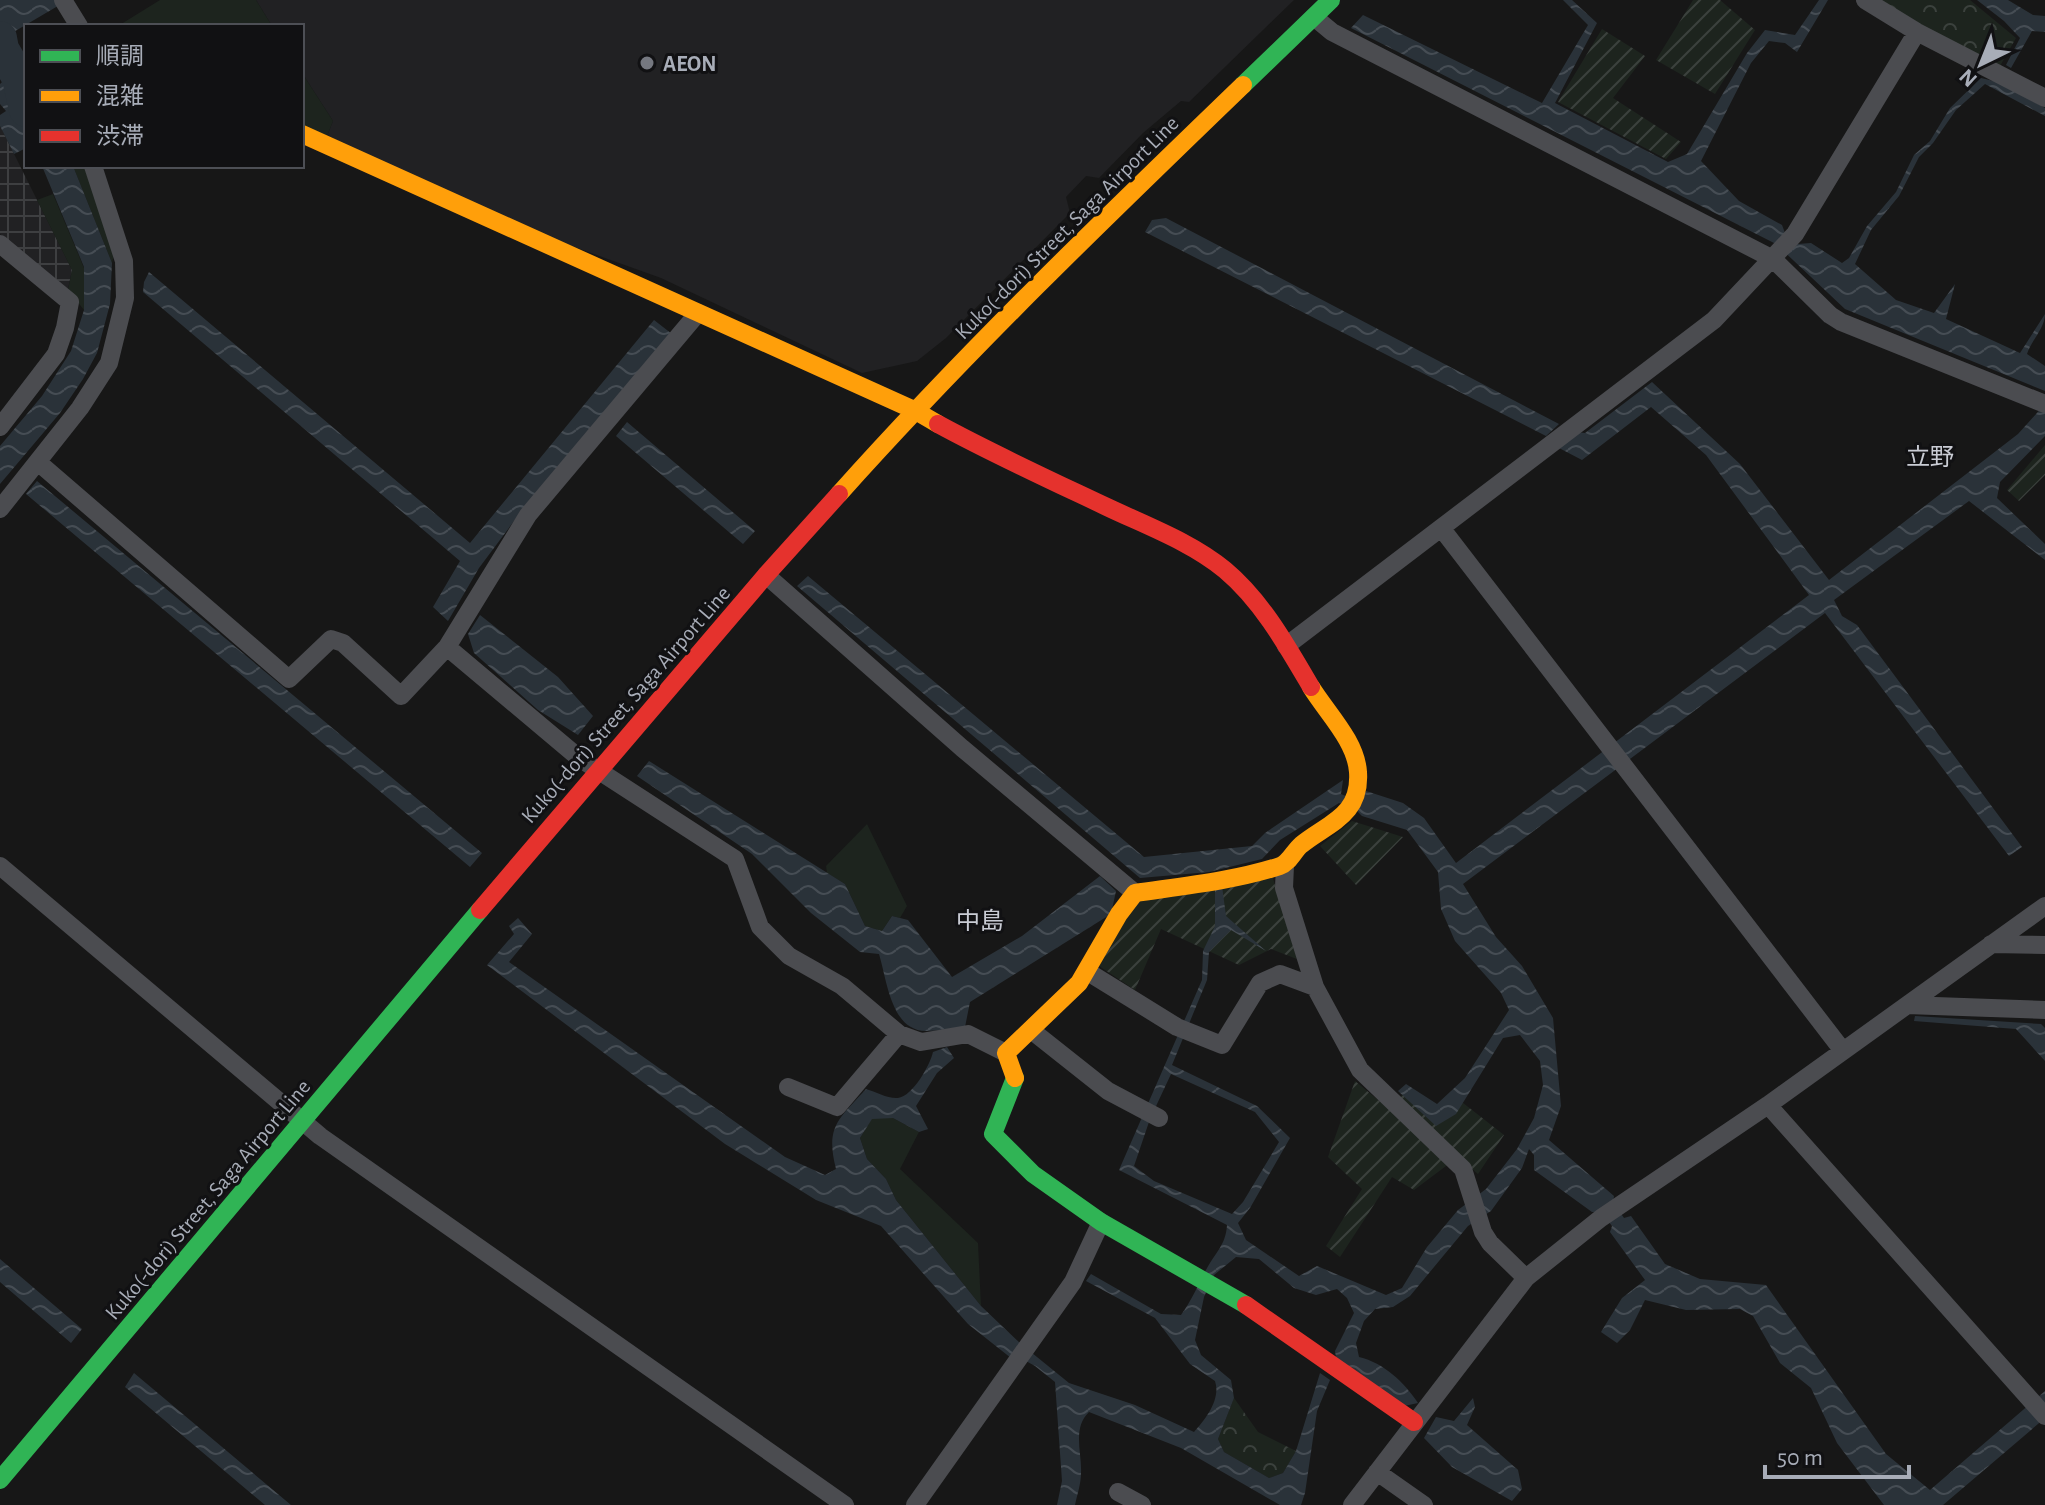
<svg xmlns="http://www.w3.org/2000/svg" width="2045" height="1505" font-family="'Alegreya Sans','Noto Sans JP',sans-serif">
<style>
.built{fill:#212123}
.industrial{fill:url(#industrial-grid)}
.grass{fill:#1d241e}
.forest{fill:url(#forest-crowns)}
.garden{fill:url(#garden-furrows)}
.water{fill:url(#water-waves);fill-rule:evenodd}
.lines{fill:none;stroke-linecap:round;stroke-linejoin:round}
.river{stroke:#2a3239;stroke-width:34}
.street{stroke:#4b4c50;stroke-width:18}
.fast{stroke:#30b455;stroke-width:18}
.slow{stroke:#ff9f0a;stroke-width:18}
.jam{stroke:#e5322d;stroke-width:18}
.poi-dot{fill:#757880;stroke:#111113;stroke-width:3}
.labels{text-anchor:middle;stroke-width:6;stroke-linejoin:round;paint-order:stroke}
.poi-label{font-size:22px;font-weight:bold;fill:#a8adb8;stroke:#111113;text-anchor:start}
.street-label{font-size:22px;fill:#a8adb8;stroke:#111113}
.neighbourhood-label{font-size:24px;fill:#c9ccd4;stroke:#111113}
</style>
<defs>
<pattern id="industrial-grid" width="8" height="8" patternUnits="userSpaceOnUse" patternTransform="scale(2)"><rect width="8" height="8" fill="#212123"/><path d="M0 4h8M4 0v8" fill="none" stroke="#3e3f41"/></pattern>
<pattern id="forest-crowns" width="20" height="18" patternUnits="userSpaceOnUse" patternTransform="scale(2)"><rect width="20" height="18" fill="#1d241e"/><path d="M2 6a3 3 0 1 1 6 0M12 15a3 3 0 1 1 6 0" fill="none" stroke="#3b413d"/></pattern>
<pattern id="garden-furrows" width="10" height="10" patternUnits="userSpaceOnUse" patternTransform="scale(2)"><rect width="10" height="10" fill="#1d241e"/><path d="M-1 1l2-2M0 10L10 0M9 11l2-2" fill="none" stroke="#3b413d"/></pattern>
<pattern id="water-waves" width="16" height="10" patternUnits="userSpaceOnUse" patternTransform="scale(2)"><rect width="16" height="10" fill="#2a3239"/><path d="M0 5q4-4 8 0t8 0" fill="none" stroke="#464d54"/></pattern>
</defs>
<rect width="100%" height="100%" fill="#171717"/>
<path class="built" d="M256,0H1294L1189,102L1181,101L1143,133L1099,178L1086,176L1066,197L1070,213L946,338L917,361L862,373L661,278L552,239L327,136L333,121L302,73V26H272Z"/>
<path class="industrial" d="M0,126L72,270L68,289L0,234Z"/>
<path class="grass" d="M160,0H256L272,26H118Z
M302,73L333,121L327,136L302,125Z
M73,166H84L114,255L112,263Z
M53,194L84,268V310L68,290L72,270L37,200Z
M867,824L907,906L900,918L892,916L882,931L865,926L845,884L827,873L826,866Z
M872,1118H893L919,1132L900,1169L978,1243L981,1306L896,1200L886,1179L867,1159L860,1138Z"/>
<path class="forest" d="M1882,0H1970L2016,38L2000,66L1895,11Z
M1234,1398L1258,1432L1296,1451L1283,1473L1269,1478L1224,1452L1218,1439Z"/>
<path class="garden" d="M1693,0H1720L1755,30L1715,94L1656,60Z
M1602,29L1645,56L1613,98L1681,142L1666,159L1558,102Z
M2045,445V475L2019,501L2007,490Z
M1352,821L1403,837L1356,885L1320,846Z
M1272,875L1297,959L1271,949L1239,965L1161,929L1135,990L1099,966L1138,899Z
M1355,1081L1389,1109L1405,1092L1435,1116L1458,1099L1504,1135L1478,1174L1458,1157L1414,1190L1392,1177L1340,1257L1326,1246L1362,1189L1328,1157Z"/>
<path class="water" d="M0,0H68L0,40Z
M1563,0H1572L1597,23L1555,103L1668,162L1687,154L1747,53L1765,30L1795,35L1819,0H1828L1797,52L1785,43L1769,41L1751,63L1701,161L1739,201L1782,225L1785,233L1798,244L1811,243L1842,263L1849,258L1867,226L1896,192L1914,155L1930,141L1950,108L1981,78L1998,82L2045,108V116L1985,84L1956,110L1933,143L1919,157L1899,196L1871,230L1855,264L1896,300L1934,313L1955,284L1946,319L2020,353L2045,314C2045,328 2031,341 2027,354L2045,366V391L1845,309L1776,244L1351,28L1363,15L1542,103L1588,25Z
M1977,0H2008L2033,15L2045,16V32L2032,31L2011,68L2006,65L2020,38L2004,21Z
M15,41L26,59V148L14,154L0,126V115L6,111L0,104V84L3,81L0,76V50Z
M42,166H73L112,263L110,304L97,353L83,379L60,413L0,484V446L42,396L71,351L84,310V267Z
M1166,218L1559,424L1546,436L1145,232L1152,220Z
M149,272L470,543L654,320L672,334L523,509L479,568L448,621L433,607L460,561L143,292L144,282Z
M1652,382L1740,464L1829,580L2018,434L2045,404V436L2000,482L1997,498L2045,544V560L1969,501L1834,600L1842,616L1857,625L2022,847L2009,856L1825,613L1463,884L1496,937L1522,966L1553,1018L1561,1106L1549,1140L1614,1196L1613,1202L1624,1218L1631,1216L1665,1264L1700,1279L1766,1285L1886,1454L1930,1490L2045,1391V1418L1943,1505H1884L1837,1443L1811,1388L1780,1363L1753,1316L1740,1309L1686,1310L1645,1300L1630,1330L1617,1343L1601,1332L1622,1298L1645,1280L1610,1232L1612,1226L1601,1212H1592L1534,1170V1155L1529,1149L1522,1168L1491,1211L1468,1226L1410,1296L1393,1307L1375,1309L1364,1321L1356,1343L1359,1357C1384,1363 1404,1382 1418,1403L1404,1406L1337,1364L1335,1351L1354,1313L1347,1298L1337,1289L1316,1295L1294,1288L1259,1259L1236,1257L1214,1275L1204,1297L1195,1340L1201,1355L1231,1380L1234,1398L1218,1439L1224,1452L1269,1478L1283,1473L1296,1451L1320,1373L1330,1380L1317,1411L1305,1493L1301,1505H1280L1181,1448L1089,1412C1072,1428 1082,1453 1081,1473C1081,1484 1077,1495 1075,1505H1057L1062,1481L1055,1382L1035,1366L1015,1355L1011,1358L968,1324L881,1226L816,1200L725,1144L487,965L514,934L509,926L518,918L532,934L509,962L785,1157L825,1175L836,1169C825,1126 839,1119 866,1089C876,1092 888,1099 898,1098C913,1096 930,1065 933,1052L947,1047L954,1058L937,1073L916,1106L928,1129L919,1132L893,1118L872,1119L860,1138L867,1159L886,1179L896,1200L981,1306L1021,1344L1069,1383L1135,1405L1194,1432C1206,1419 1221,1399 1215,1381L1190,1364L1155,1318L1086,1281L1091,1274L1161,1314L1181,1315C1193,1298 1197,1287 1206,1270C1215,1253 1226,1245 1227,1225L1119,1170L1202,980L1203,951L1215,926V885L1222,886L1226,916L1266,951L1231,930L1209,952L1207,980L1172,1065L1257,1106L1290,1138L1250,1208L1238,1223L1246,1240L1299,1276L1317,1266L1386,1295L1402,1288L1427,1247L1458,1210L1486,1189L1517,1149L1534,1118L1543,1085L1540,1061L1520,1035L1503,1038L1456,1114L1436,1126L1398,1091L1406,1084L1437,1104L1465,1078L1509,1010L1501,993L1455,941L1441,909L1438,872L1407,830L1362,816L1356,810L1339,803L1280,840L1262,859L1209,872L1140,878L797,586L808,576L1144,857L1252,846L1265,833L1343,780L1341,794L1357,801L1366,791L1403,803L1424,818L1456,863L1809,595L1706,455L1651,407L1582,460L1559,448L1576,432L1585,433ZM1171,1074L1255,1112L1279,1142L1243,1202L1232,1214L1154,1181L1134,1166L1150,1119Z
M627,422L755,531L743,544L616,436Z
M37,481L482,853L470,867L26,494Z
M480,615L558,677L593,716L578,735L538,710L474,653L468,634Z
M649,761L845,884L865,926L882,931L892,916L908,920L952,977L1022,936L1100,876L1116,891L1111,914L970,1002L965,1027C952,1028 939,1031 926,1031C891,1031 887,980 879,954L860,952L811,913L752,854L637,776Z
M1915,1016L2041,1024L2045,1028V1061L2016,1029L1914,1021Z
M0,1259L82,1329L71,1343L0,1282Z
M134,1373L291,1505H265L125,1387Z
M1473,1398L1475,1407L1467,1425L1518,1470L1522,1489L1512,1501L1452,1467L1424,1438L1436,1417L1454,1421Z"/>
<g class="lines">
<path class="river" d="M0,38L2,49L19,78L26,110"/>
<path class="street" d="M63,0L79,26
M1865,0L1917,32L2045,98
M1314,17L1332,32L1773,259L1830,315L1841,322L2045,404
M0,244L70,302L65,328L56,354L0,427
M698,313L528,515L447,647L579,758L735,859L760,927L789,956L842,986L899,1034L921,1042L968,1034L1006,1053
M39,463L289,679L331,639L343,643L401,696L447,647
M0,509L80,408L109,363L125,298L124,261L93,166
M1442,529L1843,1051
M766,575L962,748L1135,893
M1286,646L1714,320L1795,234L1917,32
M1285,865L1284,888L1315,987L1360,1070L1463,1169L1483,1232L1490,1243L1526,1278
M0,866L320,1136L845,1505
M1991,944L2045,945
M1088,972L1177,1027L1222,1045L1260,983L1280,974L1315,987
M1907,1005L2045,1010
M1031,1030L1108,1091L1159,1118
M788,1087L837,1107L899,1034
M1768,1105L2045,1416
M1377,1472L1424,1505
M1118,1492L1142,1505
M915,1505L1073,1282L1101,1222
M1352,1505L1526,1278L1601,1218L1768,1105L2045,906"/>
<path class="fast" d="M1243,85L1331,0
M1015,1078L993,1134L1033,1174L1101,1222L1246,1305
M0,1480L480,910"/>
<path class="slow" d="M302,134L914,410L938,424
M839,494C967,351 1105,218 1243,85
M1015,1078L1006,1053L1079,983L1119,914L1135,893C1183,886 1234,881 1280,866C1289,863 1294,851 1301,845C1328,823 1361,816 1358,772C1356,741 1327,713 1311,687"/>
<path class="jam" d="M938,424C993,454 1050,480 1107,507C1147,526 1191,542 1225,570C1262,601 1287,646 1311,687
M480,910L766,575L839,494
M1246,1305L1414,1422"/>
</g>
<circle class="poi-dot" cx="647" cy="63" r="8"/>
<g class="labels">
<g class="poi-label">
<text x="663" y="71">AEON</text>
</g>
<g class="street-label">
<text transform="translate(1066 227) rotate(-45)" y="8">Kuko(-dori) Street, Saga Airport Line</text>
<text transform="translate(625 704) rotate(-49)" y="8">Kuko(-dori) Street, Saga Airport Line</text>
<text transform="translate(207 1199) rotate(-50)" y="8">Kuko(-dori) Street, Saga Airport Line</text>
</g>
<g class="neighbourhood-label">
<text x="1930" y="465">立野</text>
<text x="980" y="929">中島</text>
</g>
</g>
<rect x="24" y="24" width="280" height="144" fill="#111113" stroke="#4d4f55" stroke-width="2"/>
<rect x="40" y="50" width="40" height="12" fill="#30b455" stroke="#4d4f55" stroke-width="2"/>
<text x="96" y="64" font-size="24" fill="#a8adb8">順調</text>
<rect x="40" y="90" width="40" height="12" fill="#ff9f0a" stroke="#4d4f55" stroke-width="2"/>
<text x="96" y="104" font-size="24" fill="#a8adb8">混雑</text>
<rect x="40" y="130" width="40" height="12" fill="#e5322d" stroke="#4d4f55" stroke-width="2"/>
<text x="96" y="144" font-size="24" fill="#a8adb8">渋滞</text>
<g transform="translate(1981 64) rotate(223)" stroke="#111113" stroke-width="6" paint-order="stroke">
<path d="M0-6L14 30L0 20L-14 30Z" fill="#a8adb8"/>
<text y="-12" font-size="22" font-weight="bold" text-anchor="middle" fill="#a8adb8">N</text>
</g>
<path d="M1765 1465v12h144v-12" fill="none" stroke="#a8adb8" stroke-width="4"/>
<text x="1777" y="1465" font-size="24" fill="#a8adb8" stroke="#111113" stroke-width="6" paint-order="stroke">50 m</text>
</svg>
